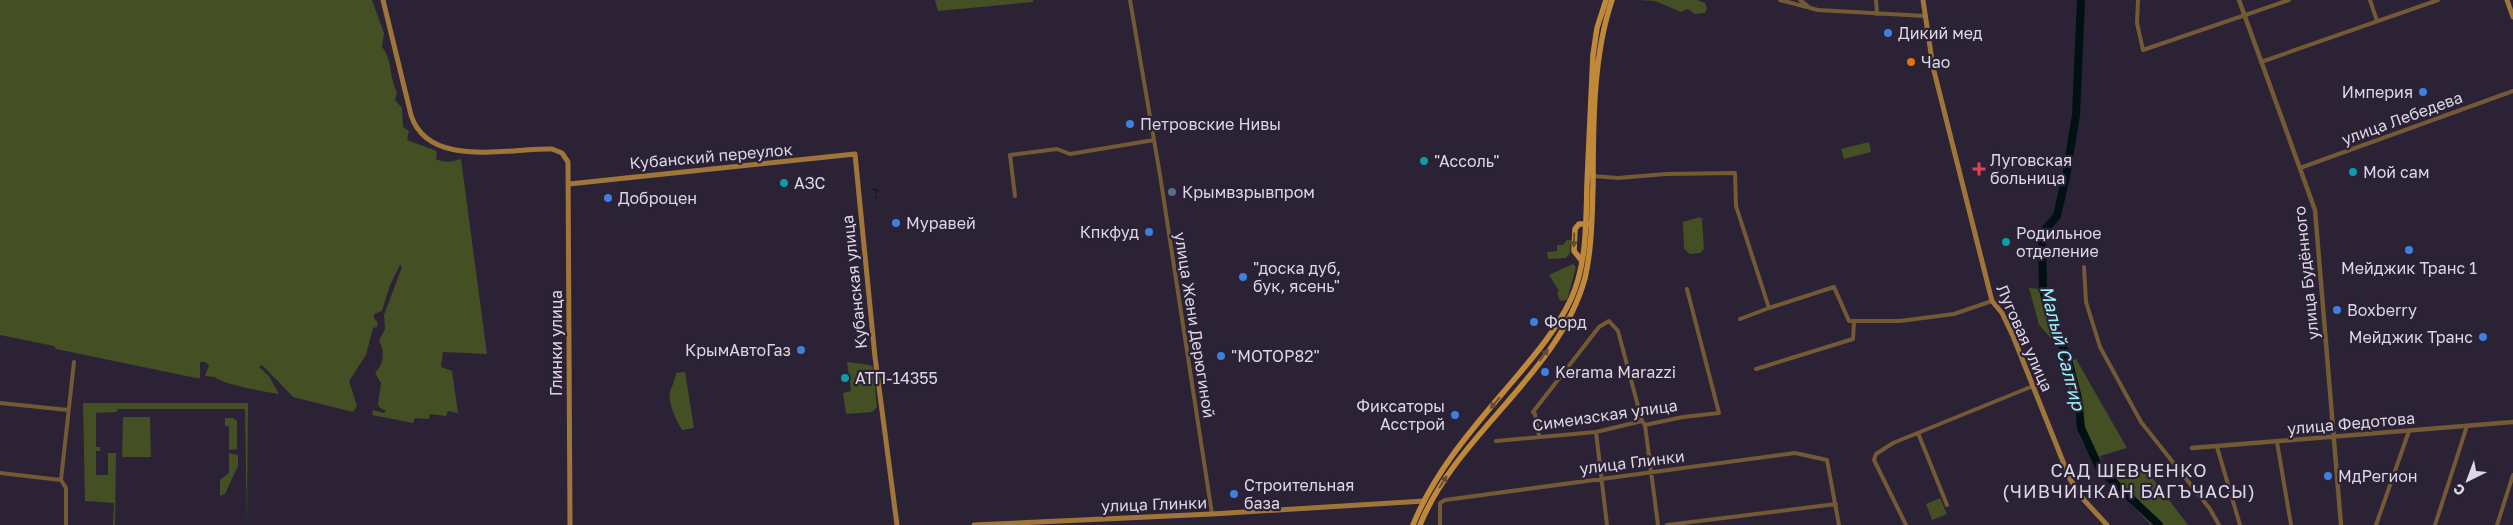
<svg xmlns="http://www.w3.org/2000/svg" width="2513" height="525" font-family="'Golos Text',sans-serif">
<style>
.green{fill:#444f23}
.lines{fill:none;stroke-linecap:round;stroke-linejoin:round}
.stream{stroke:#001113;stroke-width:1}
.river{stroke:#001113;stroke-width:8}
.minor{stroke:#745935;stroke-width:4}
.tertiary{stroke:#745935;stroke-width:4.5}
.secondary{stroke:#9f7539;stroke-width:5}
.primary{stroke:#c08939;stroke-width:5.5}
.oneway{fill:#674b37}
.shop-dot{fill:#3f7fe0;stroke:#2b2236;stroke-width:2}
.food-dot{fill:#e8710a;stroke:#2b2236;stroke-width:2}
.culture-dot{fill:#0f9aa8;stroke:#2b2236;stroke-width:2}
.health-dot{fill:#e0444e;stroke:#2b2236;stroke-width:2}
.service-dot{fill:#5c6f8a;stroke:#2b2236;stroke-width:2}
.labels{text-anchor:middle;stroke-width:4.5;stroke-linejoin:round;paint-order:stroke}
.poi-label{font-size:16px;fill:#ddd7e5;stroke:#2b2236;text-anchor:start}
.street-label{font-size:16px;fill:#ddd7e5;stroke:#2b2236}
.water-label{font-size:18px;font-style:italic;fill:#9af3fb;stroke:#2b2236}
.neighbourhood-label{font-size:18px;letter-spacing:1px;fill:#ddd7e5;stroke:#2b2236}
</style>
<rect width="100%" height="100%" fill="#2b2236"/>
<path class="green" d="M0,0H372L384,33L382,47C393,60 389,78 397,92L395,100L402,108L403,127L409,131L407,140L434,150L437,152L436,159C445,163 452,162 461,159L487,354L443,352L441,367L452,371L458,413L448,411L446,416L430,414L429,419L415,418L413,423L372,415L373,410L384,413L386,411L379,407L378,404L381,383L375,373C384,364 385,351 379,341L385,329L384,315L402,267L400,265L390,285L382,311L374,314V318L378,323L377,327L373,328L366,355L349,381L357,406L353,412L293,397L262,365L259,367L269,376L279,394C267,392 220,384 215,377L205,376L209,365L205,362H200V378H196L56,349L54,346L0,335Z
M935,0H1033V2L938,11Z
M1639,0H1697L1705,3L1707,9L1705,13L1695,14L1688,9L1681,12L1655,1Z
M1869,142L1871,152L1844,159L1841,149Z
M1700,217L1704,220H1702L1704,249L1700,253L1690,254L1684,249L1683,222Z
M1567,240H1571L1570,253L1566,258L1548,259L1547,252L1557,251V245H1563Z
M1573,264L1576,267L1567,300L1560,301L1557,293L1559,291L1549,275Z
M2029,288L2052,290L2053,319L2073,360L2076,359L2127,448L2100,456L2103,467L2110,474L2141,463L2188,525H2151L2098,469L2081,439L2059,347L2039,325Z
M847,362L870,365L873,367L877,407L872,412L846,414L843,393L851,391Z
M685,372L694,428L682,430C676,419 668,405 670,392C672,385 675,381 676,373Z
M83,403H248L247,525L245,409H118L116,412L96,413V447H100V451H96V475H108V453H116L115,525H113L114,503L85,501Z
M123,417H150L151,457H122Z
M225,418H233L237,421V449L229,450V426H225Z
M229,453L238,455V466L225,494L220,496V480L229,473Z
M1940,498L1947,514L1932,520L1926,504Z"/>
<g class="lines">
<path class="stream" d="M873,189L878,191L876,194
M876,198V197"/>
<path class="river" d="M2081,0L2076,115L2066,176L2057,216L2042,233L2043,289L2047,307L2069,363L2078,398L2081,428L2100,469L2159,525"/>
<path class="minor" d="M1130,0L1160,175L1212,514
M1780,0L1807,7
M1800,0L1810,8L1818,10L1925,16
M1876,0L1877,14
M2138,0L2137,23L2143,50L2289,0
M2370,0L2377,21
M2261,62L2438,0
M2300,168L2513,91
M1593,176L1618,178L1666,174L1735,173L1736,206L1769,308L1834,287L1849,321H1900L1954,314L1992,301
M1015,196L1010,155L1057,149L1070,154L1154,140
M2084,267L2086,302L2100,347L2141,422L2210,509L2219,525
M1740,319L1769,308
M1756,369L1853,339L1854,322
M0,403L68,410
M1645,425L1658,525
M1596,432L1607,525
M1918,433L1947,505
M1539,436L1535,414L1533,412L1599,327L1609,321L1618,331L1642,421
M1496,441L1596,432L1642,421L1645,425L1683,417L1719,413L1687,289
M2277,442L2291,525
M2217,447L2240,525
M0,473L61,480
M66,525V488L61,480L74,362
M1440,525V503L1445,500L1795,453L1827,460L1839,525
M1667,525L1836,504
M1906,525L1874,460L1876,454L1893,443L2033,386
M2376,525L2409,431
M2435,525L2467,426
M2497,525L2513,475"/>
<path class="tertiary" d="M2239,0L2315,210L2341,525
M2192,448L2513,422"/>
<path class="secondary" d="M383,0L411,115C428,169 508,148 552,149L562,153L568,162L570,525
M1923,0L1933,67L1992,301L2002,313L2013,336L2070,479L2084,500L2107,525
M2507,0L2513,17
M569,184L855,154L875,357L897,525
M974,525L1212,514L1424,501"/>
<path class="primary" d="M1582,261L1574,251L1575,229L1579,224H1588
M1413,525C1435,470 1474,427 1512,382C1534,356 1556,331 1571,299C1587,264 1586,221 1587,184C1589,141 1591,98 1593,55L1597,28L1606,0
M1420,525C1457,433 1559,374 1585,278C1592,248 1592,214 1593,184C1593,126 1593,55 1612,0"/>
</g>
<defs><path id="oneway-solid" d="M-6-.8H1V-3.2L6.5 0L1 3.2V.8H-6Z" transform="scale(1.25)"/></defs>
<g class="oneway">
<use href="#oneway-solid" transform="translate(1574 240) rotate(92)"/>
<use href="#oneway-solid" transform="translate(1544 355) rotate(-54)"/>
<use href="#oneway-solid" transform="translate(1495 403) rotate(130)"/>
<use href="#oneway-solid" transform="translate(1443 482) rotate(-57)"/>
</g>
<g class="shop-dot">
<circle cx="1888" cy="33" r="5"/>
<circle cx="2423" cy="92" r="5"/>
<circle cx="1130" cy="124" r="5"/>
<circle cx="608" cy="198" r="5"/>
<circle cx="896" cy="223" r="5"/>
<circle cx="1149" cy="232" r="5"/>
<circle cx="2409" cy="250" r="5"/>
<circle cx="1243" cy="277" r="5"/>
<circle cx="2337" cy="310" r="5"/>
<circle cx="1534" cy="322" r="5"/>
<circle cx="2483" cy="337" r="5"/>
<circle cx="801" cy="350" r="5"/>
<circle cx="1221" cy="356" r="5"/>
<circle cx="1545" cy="372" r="5"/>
<circle cx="1455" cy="415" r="5"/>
<circle cx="2328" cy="476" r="5"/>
<circle cx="1234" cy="494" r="5"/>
</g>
<circle class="food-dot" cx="1911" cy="62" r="5"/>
<g class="culture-dot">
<circle cx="1424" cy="161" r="5"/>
<circle cx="2353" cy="172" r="5"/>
<circle cx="784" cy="183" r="5"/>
<circle cx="2006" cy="242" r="5"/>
<circle cx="845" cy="378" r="5"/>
</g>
<path class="health-dot" d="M1976.5 161.5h5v5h5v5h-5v5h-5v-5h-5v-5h5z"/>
<circle class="service-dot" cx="1172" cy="192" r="5"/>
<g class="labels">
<g class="poi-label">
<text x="1898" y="39">Дикий мед</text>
<text x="1921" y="68">Чао</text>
<text x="2413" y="98" text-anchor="end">Империя</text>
<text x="1140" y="130">Петровские Нивы</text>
<text x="1990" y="166">Луговская<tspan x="1990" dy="18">больница</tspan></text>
<text x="1434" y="167">"Ассоль"</text>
<text x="2363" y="178">Мой сам</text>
<text x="794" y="189">АЗС</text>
<text x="1182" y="198">Крымвзрывпром</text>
<text x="618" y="204">Доброцен</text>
<text x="906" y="229">Муравей</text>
<text x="1139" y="238" text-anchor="end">Кпкфуд</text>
<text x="2016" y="239">Родильное<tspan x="2016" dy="18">отделение</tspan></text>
<text x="1253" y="274">"доска дуб,<tspan x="1253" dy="18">бук, ясень"</tspan></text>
<text x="2409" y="274" text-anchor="middle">Мейджик Транс 1</text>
<text x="2347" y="316">Boxberry</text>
<text x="1544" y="328">Форд</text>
<text x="2473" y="343" text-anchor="end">Мейджик Транс</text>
<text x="791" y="356" text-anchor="end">КрымАвтоГаз</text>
<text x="1231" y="362">"МОТОР82"</text>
<text x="1555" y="378">Kerama Marazzi</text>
<text x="855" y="384">АТП-14355</text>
<text x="1445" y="412" text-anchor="end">Фиксаторы<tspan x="1445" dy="18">Асстрой</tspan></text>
<text x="2338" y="482">МдРегион</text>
<text x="1244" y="491">Строительная<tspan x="1244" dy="18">база</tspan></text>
</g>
<g class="street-label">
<text transform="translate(2402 118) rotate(-20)" y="6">улица Лебедева</text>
<text transform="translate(711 156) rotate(-5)" y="6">Кубанский переулок</text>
<text transform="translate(2306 273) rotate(-96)" y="6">улица Будённого</text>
<text transform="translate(854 282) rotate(-96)" y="6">Кубанская улица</text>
<text transform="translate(1195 325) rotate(81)" y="6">улица Жени Дерюгиной</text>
<text transform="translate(2025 338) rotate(66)" y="6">Луговая улица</text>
<text transform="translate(556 343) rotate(-90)" y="6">Глинки улица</text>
<text transform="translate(1605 415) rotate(-8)" y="6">Симеизская улица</text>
<text transform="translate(2351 423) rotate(-5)" y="6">улица Федотова</text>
<text transform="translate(1632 462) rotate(-7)" y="6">улица Глинки</text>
<text transform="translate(1154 504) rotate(-2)" y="6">улица Глинки</text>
</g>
<g class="water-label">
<text transform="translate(2062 348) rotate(75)" y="6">Малый Салгир</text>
</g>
<g class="neighbourhood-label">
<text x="2129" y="477">САД ШЕВЧЕНКО<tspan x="2129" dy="21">(ЧИВЧИНКАН БАГЪЧАСЫ)</tspan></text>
</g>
</g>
<g transform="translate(2468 480) rotate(222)" stroke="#2b2236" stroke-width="4" paint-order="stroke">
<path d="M0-4L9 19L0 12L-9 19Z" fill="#ddd7e5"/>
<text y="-8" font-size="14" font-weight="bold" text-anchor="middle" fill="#ddd7e5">С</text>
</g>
</svg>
